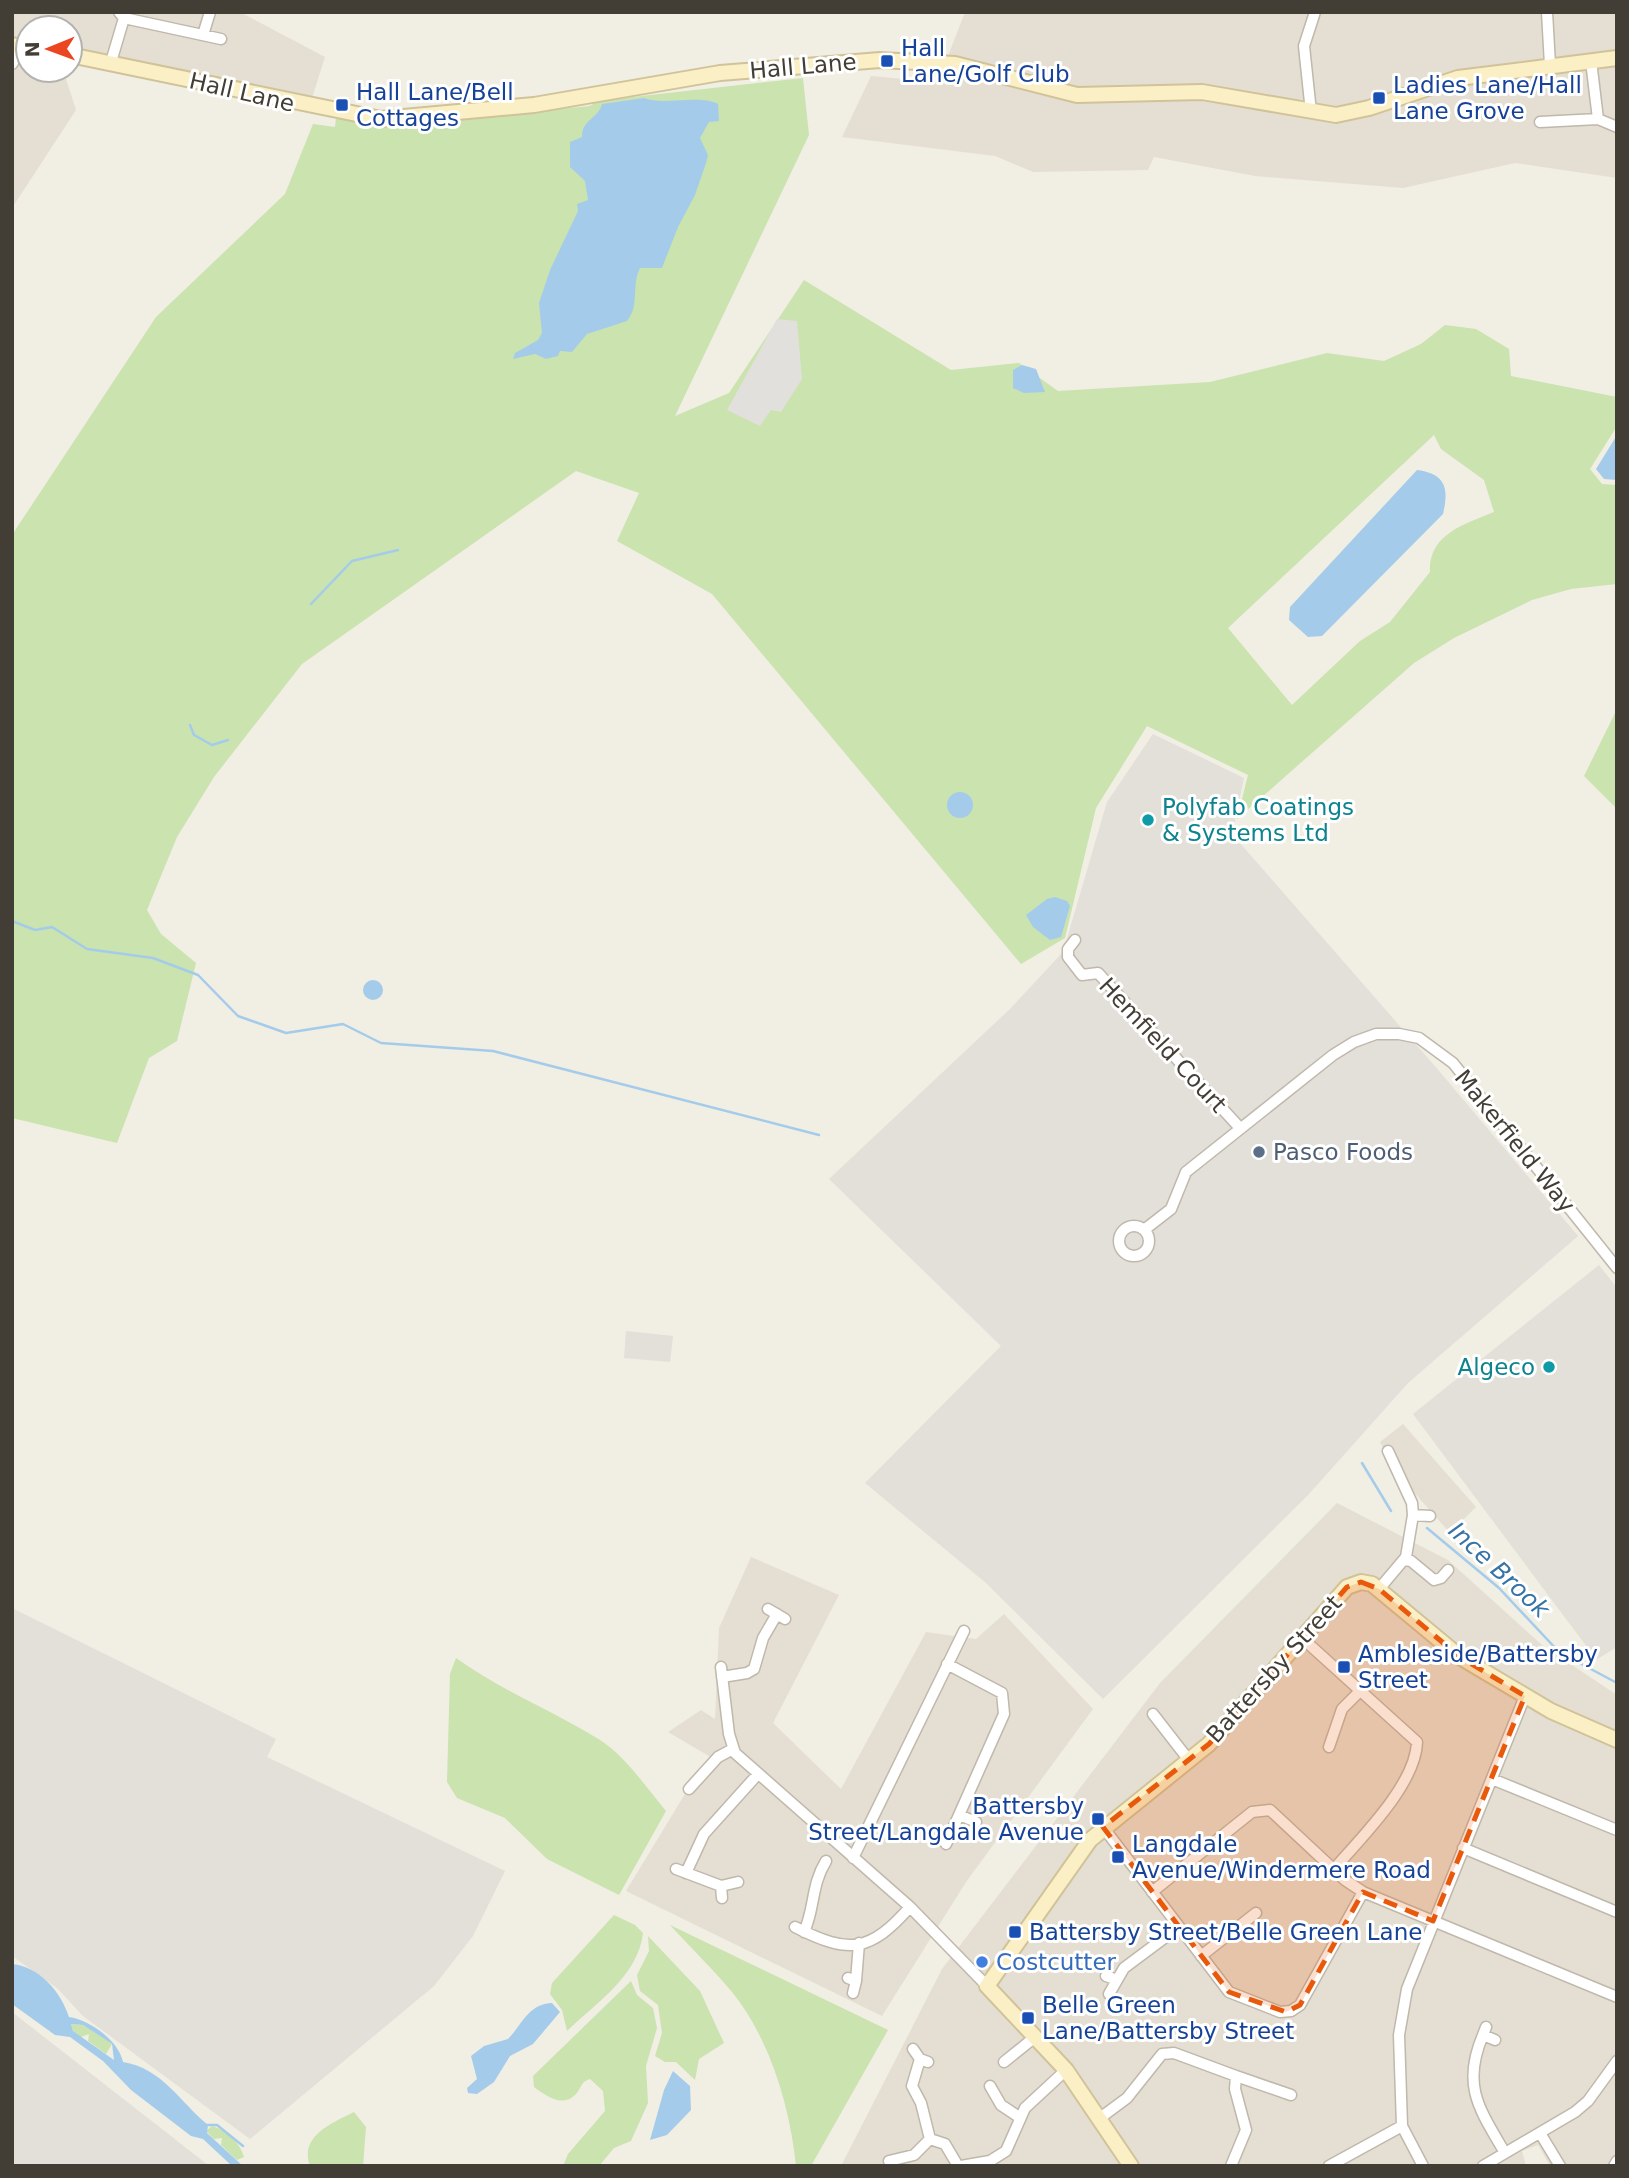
<svg xmlns="http://www.w3.org/2000/svg" width="1629" height="2178" font-family="'DejaVu Sans',sans-serif">
<style>
.residential{fill:#e5dfd3;fill-rule:evenodd}
.industrial{fill:#e3dfd9}
.green{fill:#cae3af;fill-rule:evenodd}
.parking{fill:#e2e0dc}
.water{fill:#a4ccea;fill-rule:evenodd}
.lines{fill:none;stroke-linecap:round;stroke-linejoin:round}
.stream{stroke:#a4ccea;stroke-width:2.5}
.street-casing{stroke:#bfb8ab;stroke-width:13}
.secondary-casing{stroke:#d1c399;stroke-width:18}
.street{stroke:#fff;stroke-width:10}
.secondary{stroke:#fbefc5;stroke-width:14}
.marked{fill:#e8590c;fill-opacity:0.2;stroke:#e8590c;stroke-width:5;stroke-dasharray:14 9;stroke-linejoin:round}
.transit-dot{fill:#1a4fb4;stroke:#fff;stroke-width:2.5}
.culture-dot{fill:#0f9aa8;stroke:#fff;stroke-width:2.5}
.service-dot{fill:#5c6f8a;stroke:#fff;stroke-width:2.5}
.shop-dot{fill:#3f7fe0;stroke:#fff;stroke-width:2.5}
.labels{text-anchor:middle;stroke-width:6;stroke-linejoin:round;paint-order:stroke}
.transit-label{font-size:23px;fill:#164399;stroke:#fff;text-anchor:start}
.street-label{font-size:23px;fill:#433e35;stroke:#fff}
.culture-label{font-size:23px;fill:#0d838f;stroke:#fff;text-anchor:start}
.service-label{font-size:23px;fill:#4e5e75;stroke:#fff;text-anchor:start}
.shop-label{font-size:23px;fill:#366cbe;stroke:#fff;text-anchor:start}
.water-label{font-size:24px;font-style:italic;fill:#3674a7;stroke:#fff}
</style>
<rect width="100%" height="100%" fill="#f1eee4"/>
<path class="residential" d="M12,12H240L325,57L312,98L84,52L66,79L76,110L12,208ZM28,28H70V70H28Z
M965,12H1617V178L1515,163L1403,188L1255,176L1154,157L1148,170L1033,172L995,156L842,137L871,76L938,82Z
M1403,1424L1476,1507L1450,1533L1394,1470L1380,1442Z
M1337,1503L1448,1560L1542,1645L1617,1695V2166H1550L1538,2145L1522,2151L1526,2166H841L942,1969L1160,1683Z
M751,1557L839,1595L773,1723L841,1789L926,1632L976,1639L1004,1614L1093,1709L966,1882L882,2016L626,1891L685,1794H692L719,1762L668,1732L701,1710L715,1719L719,1628Z"/>
<path class="industrial" d="M1153,734L1244,778L1232,834L1440,1072L1578,1236L1408,1383L1309,1494L1103,1699L986,1583L865,1483L1001,1346L829,1179L1010,1009L1063,952L1107,802Z
M1599,1265L1617,1288V1647L1591,1663L1587,1647L1413,1414Z
M626,1331L673,1336L670,1362L624,1358Z
M12,1608L276,1739L267,1757L505,1871L473,1936L434,1986L250,2139L83,2016L57,1988L12,1956Z
M12,2012L208,2165L209,2166H12Z"/>
<path class="green" d="M803,78L809,135L675,416L729,393L804,280L951,370L1019,363L1058,391L1210,382L1327,353L1384,361L1421,344L1445,325L1476,329L1509,349L1511,376L1617,397V426L1590,469L1602,484L1617,485V584L1571,589L1532,600L1454,638L1414,663L1237,819L1248,775L1147,726L1096,808L1065,938L1021,964L712,594L617,541L639,493L576,471L302,664L214,777L177,837L147,910L161,934L196,963L177,1041L149,1058L117,1143L12,1118V535L156,317L285,194L313,124L335,127L336,118L373,125H395L590,106L597,101ZM1434,435L1441,449L1484,480L1494,512C1464,524 1428,535 1430,572L1390,622L1360,641L1292,705L1228,628Z
M1617,709V809L1584,776Z
M456,1658C502,1691 553,1711 600,1740C626,1757 646,1787 666,1811L619,1895L547,1859L505,1818L457,1798L447,1782L450,1674Z
M614,1915L635,1925L643,1933C638,1976 596,2003 567,2031L562,2010L550,1994L552,1983Z
M670,1925L888,2030L811,2166H796C790,2107 770,2039 732,1992C713,1969 690,1947 670,1925Z
M648,1936L700,1991L724,2043L699,2059L695,2080L676,2062H665L655,2056L662,2033L658,2005L640,1991L637,1975L649,1951Z
M631,1981L637,1995L653,2008L657,2028L646,2066L648,2103L631,2141L614,2148L599,2166H563L568,2154L605,2111L603,2091L590,2079C580,2082 582,2088 575,2095C562,2108 545,2095 534,2087L533,2076Z
M71,2024L83,2025L112,2044L106,2054L88,2041L89,2034L81,2037L73,2031Z
M354,2112L366,2127L363,2166H310C299,2136 332,2123 354,2112Z
M212,2126C227,2130 240,2143 244,2157L237,2160L221,2145L222,2138L214,2139L206,2131Z"/>
<path class="parking" d="M777,319L797,321L802,379L781,412L771,410L760,426L727,410Z"/>
<path class="water" d="M644,98C664,106 699,94 718,104L719,121L709,122L700,138L708,155L706,163L695,195L678,227L662,268H640C631,285 640,306 627,321L587,334L572,352L560,351L558,356L546,359L535,354L513,359L515,353L538,340L542,333L539,303L550,270L578,211L577,204L588,200L585,181L570,167V142L582,137C582,119 598,119 602,104Z
M1022,365L1036,369L1045,392L1024,393L1013,388V370Z
M1617,435V480L1604,479L1596,469Z
M1417,470C1446,474 1449,488 1443,514L1322,636L1308,637L1289,620L1290,607Z
M947 805a13 13 0 1 1 26 0a13 13 0 1 1-26 0Z
M1055,897L1067,901L1070,906L1061,937L1050,940L1033,927L1026,915L1047,899Z
M363 990a10 10 0 1 1 20 0a10 10 0 1 1-20 0Z
M12,1964C40,1967 61,1992 69,2017C90,2020 119,2041 123,2062C162,2068 180,2102 208,2125L207,2133L243,2166H232L203,2139L191,2136L131,2090L103,2061L70,2037L55,2035L12,2004ZM71,2024L83,2025L112,2044L114,2060L73,2031Z
M552,2003L560,2012L533,2044L510,2056L494,2082L477,2094L468,2093L467,2088L477,2079L471,2056L484,2046L508,2039C522,2025 528,2004 552,2003Z
M673,2071L690,2086L691,2110L667,2135L650,2140L664,2090Z"/>
<g class="lines">
<path class="stream" d="M311,604L352,561L398,550
M190,725L194,735L212,745L228,740
M12,921L35,930L52,927L87,949L153,958L198,975L238,1016L286,1033L343,1024L381,1043L493,1051L819,1135
M1362,1463L1391,1511
M1427,1528L1499,1588L1559,1652L1617,1683
M205,2125H217L243,2146"/>
<g class="street-casing">
<path id="street" d="M119,12L124,18L221,39
M1547,12L1550,65
M203,35L210,12
M111,62L124,18
M12,64L22,48
M1311,112L1304,46L1315,12
M1598,119L1617,127
M1540,122L1598,119L1591,61
M1075,940L1068,949V957L1082,975L1098,973L1240,1128
M1119 1241a15 15 0 1 1 30 0a15 15 0 1 1-30 0Z
M1144,1230L1171,1209L1186,1172L1333,1055L1354,1042L1376,1034H1399L1419,1038L1453,1063L1617,1268
M1413,1515L1430,1516
M1404,1560L1411,1561L1434,1580L1441,1578L1448,1570
M1379,1589L1406,1557L1413,1515L1412,1503L1388,1451
M768,1609L785,1619
M1302,1638L1417,1742C1416,1784 1361,1838 1334,1869
M947,1664L1002,1693L1004,1714L959,1815
M721,1667L729,1734L735,1753L910,1907L987,1986
M722,1677L747,1673L754,1669L763,1638L777,1614
M1153,1714L1188,1759
M1329,1747L1342,1709L1360,1691
M1492,1779L1617,1830
M689,1789L718,1757L733,1749
M1103,1827L1229,1992L1280,2012L1291,2011L1300,2005L1363,1892
M946,1844L959,1815L976,1822
M1463,1848L1617,1912
M853,1858L964,1631
M676,1869L721,1886
M686,1873L704,1834L758,1774
M1152,1892L1252,1812L1270,1810L1345,1880L1363,1892L1617,1997
M722,1898L721,1886L738,1882
M795,1927C850,1955 870,1952 910,1907
M804,1932C815,1908 811,1885 826,1861
M1201,1956L1256,1913
M1106,1976L1117,1980
M848,1978L856,1981L853,1993
M856,1981L859,1943
M1109,1994L1124,1968L1179,1927
M1486,2027L1483,2035L1495,2040
M1483,2035C1461,2086 1480,2110 1505,2153
M913,2049L920,2059L928,2062
M920,2059L912,2086L921,2103L930,2139L945,2144L958,2166
M1004,2062L1035,2037
M1236,2076L1291,2095
M990,2086L1001,2105L1019,2117
M1100,2118L1127,2098L1162,2054L1174,2053L1236,2076L1235,2089L1246,2130L1231,2166
M1540,2133L1560,2166
M889,2161L914,2155L930,2139
M961,2166L990,2161L1006,2151L1025,2108L1066,2070
M1329,2166L1402,2126
M1423,2166L1402,2126L1399,2035L1407,1989L1525,1696
M1483,2166L1575,2112L1588,2101L1617,2061
M1614,2166L1617,2161"/>
</g>
<g class="secondary-casing">
<path id="secondary" d="M12,45L28,49
M70,55L381,119L534,105L720,73L880,60L955,64L1077,95L1202,92L1336,115L1369,108L1458,78L1617,58
M1131,2166L1066,2070L987,1986L1090,1840L1209,1744L1347,1587L1361,1582L1372,1584L1460,1657L1551,1711L1617,1740"/>
</g>
<use href="#street" class="street"/>
<use href="#secondary" class="secondary"/>
</g>
<path class="marked" d="M1361,1582L1379,1589L1460,1657L1525,1696L1433,1921L1363,1892L1300,2005L1286,2012L1229,1992L1103,1827L1209,1744L1347,1587Z"/>
<g class="transit-dot">
<rect x="880" y="54" width="14" height="14" rx="3.5"/>
<rect x="1372" y="91" width="14" height="14" rx="3.5"/>
<rect x="335" y="98" width="14" height="14" rx="3.5"/>
<rect x="1337" y="1660" width="14" height="14" rx="3.5"/>
<rect x="1091" y="1812" width="14" height="14" rx="3.5"/>
<rect x="1111" y="1850" width="14" height="14" rx="3.5"/>
<rect x="1008" y="1925" width="14" height="14" rx="3.5"/>
<rect x="1021" y="2011" width="14" height="14" rx="3.5"/>
</g>
<g class="culture-dot">
<circle cx="1148" cy="820" r="7"/>
<circle cx="1549" cy="1367" r="7"/>
</g>
<circle class="service-dot" cx="1259" cy="1152" r="7"/>
<circle class="shop-dot" cx="982" cy="1962" r="7"/>
<g class="labels">
<g class="transit-label">
<text x="901" y="56">Hall<tspan x="901" dy="26">Lane/Golf Club</tspan></text>
<text x="1393" y="93">Ladies Lane/Hall<tspan x="1393" dy="26">Lane Grove</tspan></text>
<text x="356" y="100">Hall Lane/Bell<tspan x="356" dy="26">Cottages</tspan></text>
<text x="1358" y="1662">Ambleside/Battersby<tspan x="1358" dy="26">Street</tspan></text>
<text x="1084" y="1814" text-anchor="end">Battersby<tspan x="1084" dy="26">Street/Langdale Avenue</tspan></text>
<text x="1132" y="1852">Langdale<tspan x="1132" dy="26">Avenue/Windermere Road</tspan></text>
<text x="1029" y="1940">Battersby Street/Belle Green Lane</text>
<text x="1042" y="2013">Belle Green<tspan x="1042" dy="26">Lane/Battersby Street</tspan></text>
</g>
<g class="street-label">
<text transform="translate(803 66) rotate(-5)" y="8">Hall Lane</text>
<text transform="translate(242 92) rotate(13)" y="8">Hall Lane</text>
<text transform="translate(1163 1045) rotate(47)" y="8">Hemfield Court</text>
<text transform="translate(1515 1141) rotate(51)" y="8">Makerfield Way</text>
<text transform="translate(1274 1669) rotate(-48)" y="8">Battersby Street</text>
</g>
<g class="culture-label">
<text x="1162" y="815">Polyfab Coatings<tspan x="1162" dy="26">&amp; Systems Ltd</tspan></text>
<text x="1535" y="1375" text-anchor="end">Algeco</text>
</g>
<g class="service-label">
<text x="1273" y="1160">Pasco Foods</text>
</g>
<g class="shop-label">
<text x="996" y="1970">Costcutter</text>
</g>
<g class="water-label">
<text transform="translate(1499 1570) rotate(43)" y="8">Ince Brook</text>
</g>
</g>
<rect width="1629" height="2178" fill="none" stroke="#433e35" stroke-width="28"/>
<g transform="translate(49 49) rotate(269)"><circle r="33" fill="#ffffff" stroke="#b4b2ae" stroke-width="2"/>
<path d="M0-5L12 26L0 18L-12 26Z" fill="#eb4521"/>
<text y="-10" font-size="19" font-weight="bold" text-anchor="middle" fill="#433e35">N</text>
</g>
</svg>
